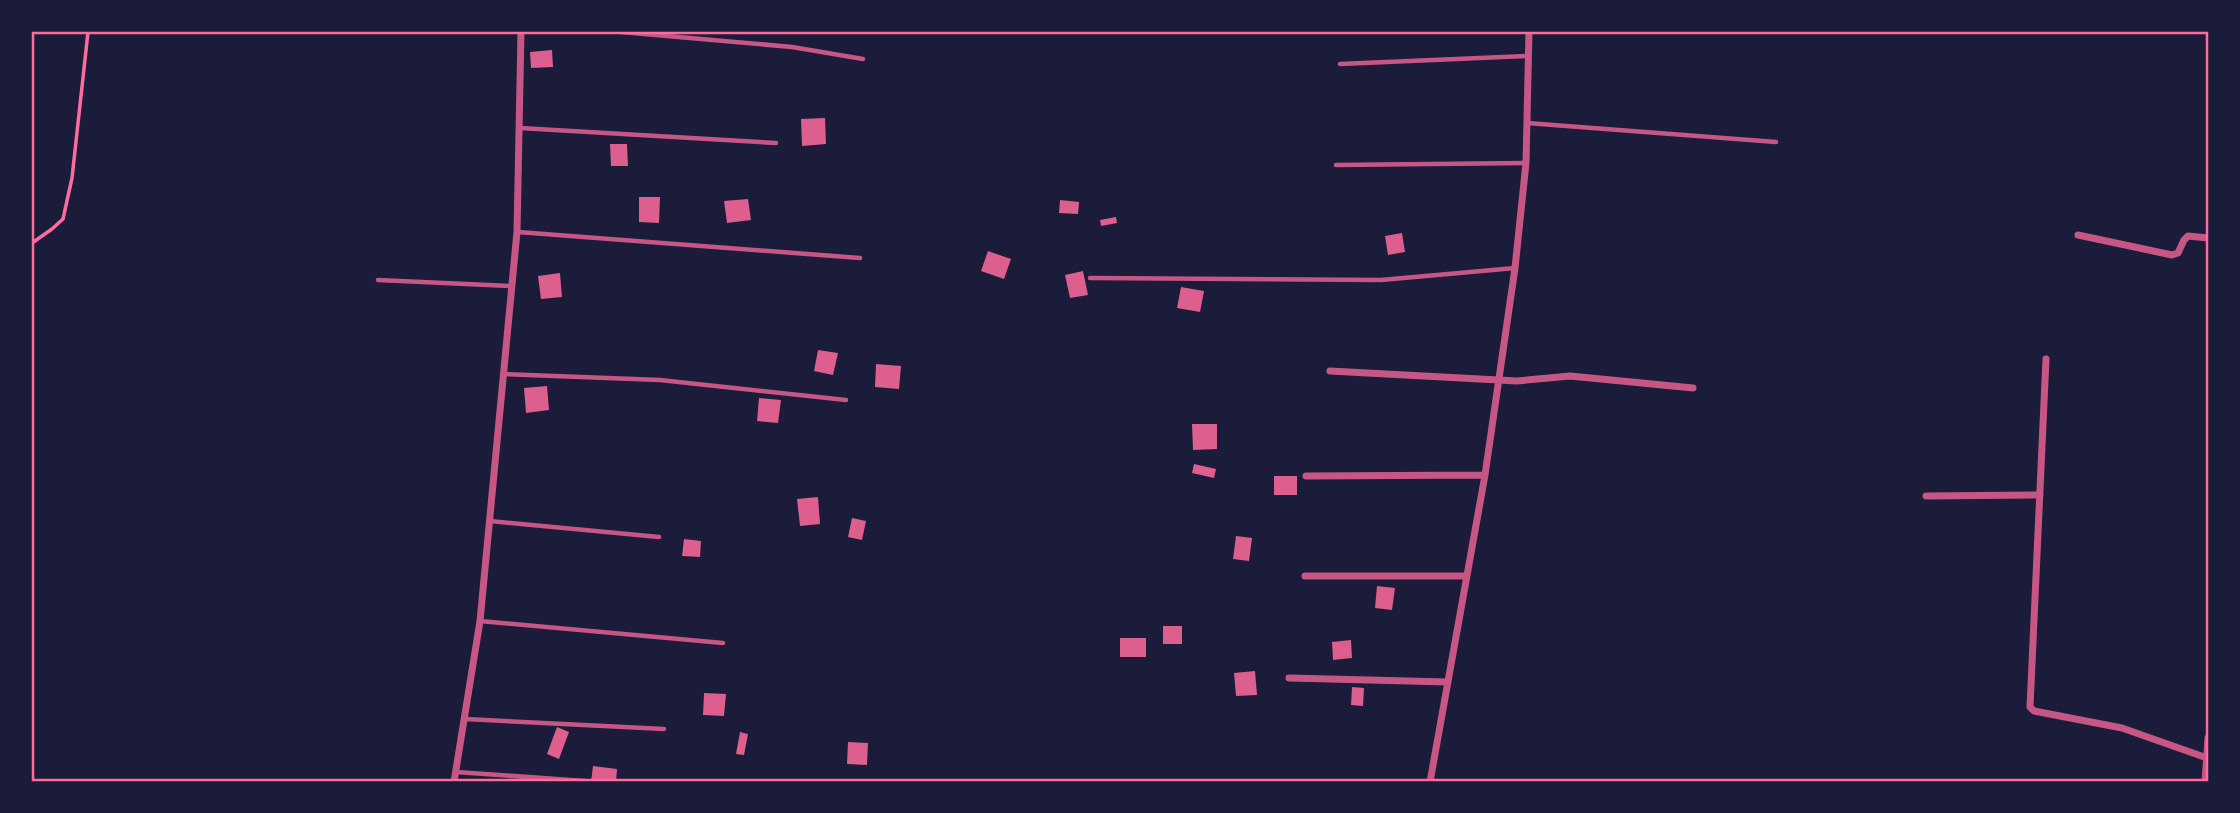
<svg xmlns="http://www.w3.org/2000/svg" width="2240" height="813" font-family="Signika,sans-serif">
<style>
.building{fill:#dd5f8e}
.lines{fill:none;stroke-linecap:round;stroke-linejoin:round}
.path{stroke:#ff6b9d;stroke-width:3.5}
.service{stroke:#c65784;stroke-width:4.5}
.minor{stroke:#c65784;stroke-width:7}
.neatline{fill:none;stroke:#ff6b9d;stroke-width:2.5}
</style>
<rect width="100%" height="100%" fill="#1b1b3a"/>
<path class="building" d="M552,50L553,67L531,68L530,52Z
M825,118L826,144L802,146L801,119Z
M610,144H627L628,166H611Z
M639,197H660L659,223L639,222Z
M748,199L751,220L727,223L724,201Z
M1060,200L1079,202L1078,214L1059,213Z
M1116,217L1117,223L1101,226L1100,220Z
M1402,233L1405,252L1388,255L1385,236Z
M988,251L1011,259L1004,279L981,271Z
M1083,271L1088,295L1070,298L1065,275Z
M560,273L562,297L541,299L538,276Z
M1181,287L1204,291L1200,312L1177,308Z
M818,350L838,353L833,375L814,371Z
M876,364L901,366L899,389L875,387Z
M547,386L549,410L526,413L524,388Z
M759,398L781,400L778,423L757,421Z
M1192,424H1217V449L1193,450Z
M1194,464L1216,469L1214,478L1192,473Z
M1274,476H1297V495H1274Z
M818,497L820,524L800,526L797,499Z
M852,518L866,521L862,540L848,537Z
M1236,536L1252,538L1249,561L1233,559Z
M684,539L701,541L700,557L682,556Z
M1377,586L1395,588L1392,610L1375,608Z
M1163,626H1182V644H1163Z
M1120,638H1146V657H1120Z
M1351,640L1352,658L1333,660L1332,642Z
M1255,671L1257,695L1236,696L1234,673Z
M1352,687L1364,688L1363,706L1351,705Z
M704,693L726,694L724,716L703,715Z
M557,727L569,732L559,759L547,754Z
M740,732L748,734L744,755L736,754Z
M848,742L868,743L867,765L847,764Z
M593,766L617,769L616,782H591Z"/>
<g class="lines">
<path class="path" d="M32,243L52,229L63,219L72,178L88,32"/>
<path class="service" d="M621,32L792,47L863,59
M1340,64L1528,56
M1527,123L1776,142
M520,128L776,143
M1336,165L1526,163
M518,232L860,258
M1090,278L1381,280L1515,268
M378,280L512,286
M504,374L660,380L846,400
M490,521L659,537
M480,621L723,643
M465,719L664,729
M456,772L585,781"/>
<path class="minor" d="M2078,235L2172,255L2178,253L2184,240L2188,236L2208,238
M2046,359L2030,707L2034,711L2122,728L2207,758
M1330,371L1517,381L1570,376L1693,388
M1306,476L1485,475
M1926,496L2040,495
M1305,576H1466
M1289,678L1448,682
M454,782L480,621L517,232L521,32
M1430,782L1485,475L1515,268L1526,163L1529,32
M2205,782L2208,738"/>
</g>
<rect width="2240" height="813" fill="none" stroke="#1b1b3a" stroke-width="66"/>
<rect x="33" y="33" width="2174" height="747" class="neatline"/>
</svg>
